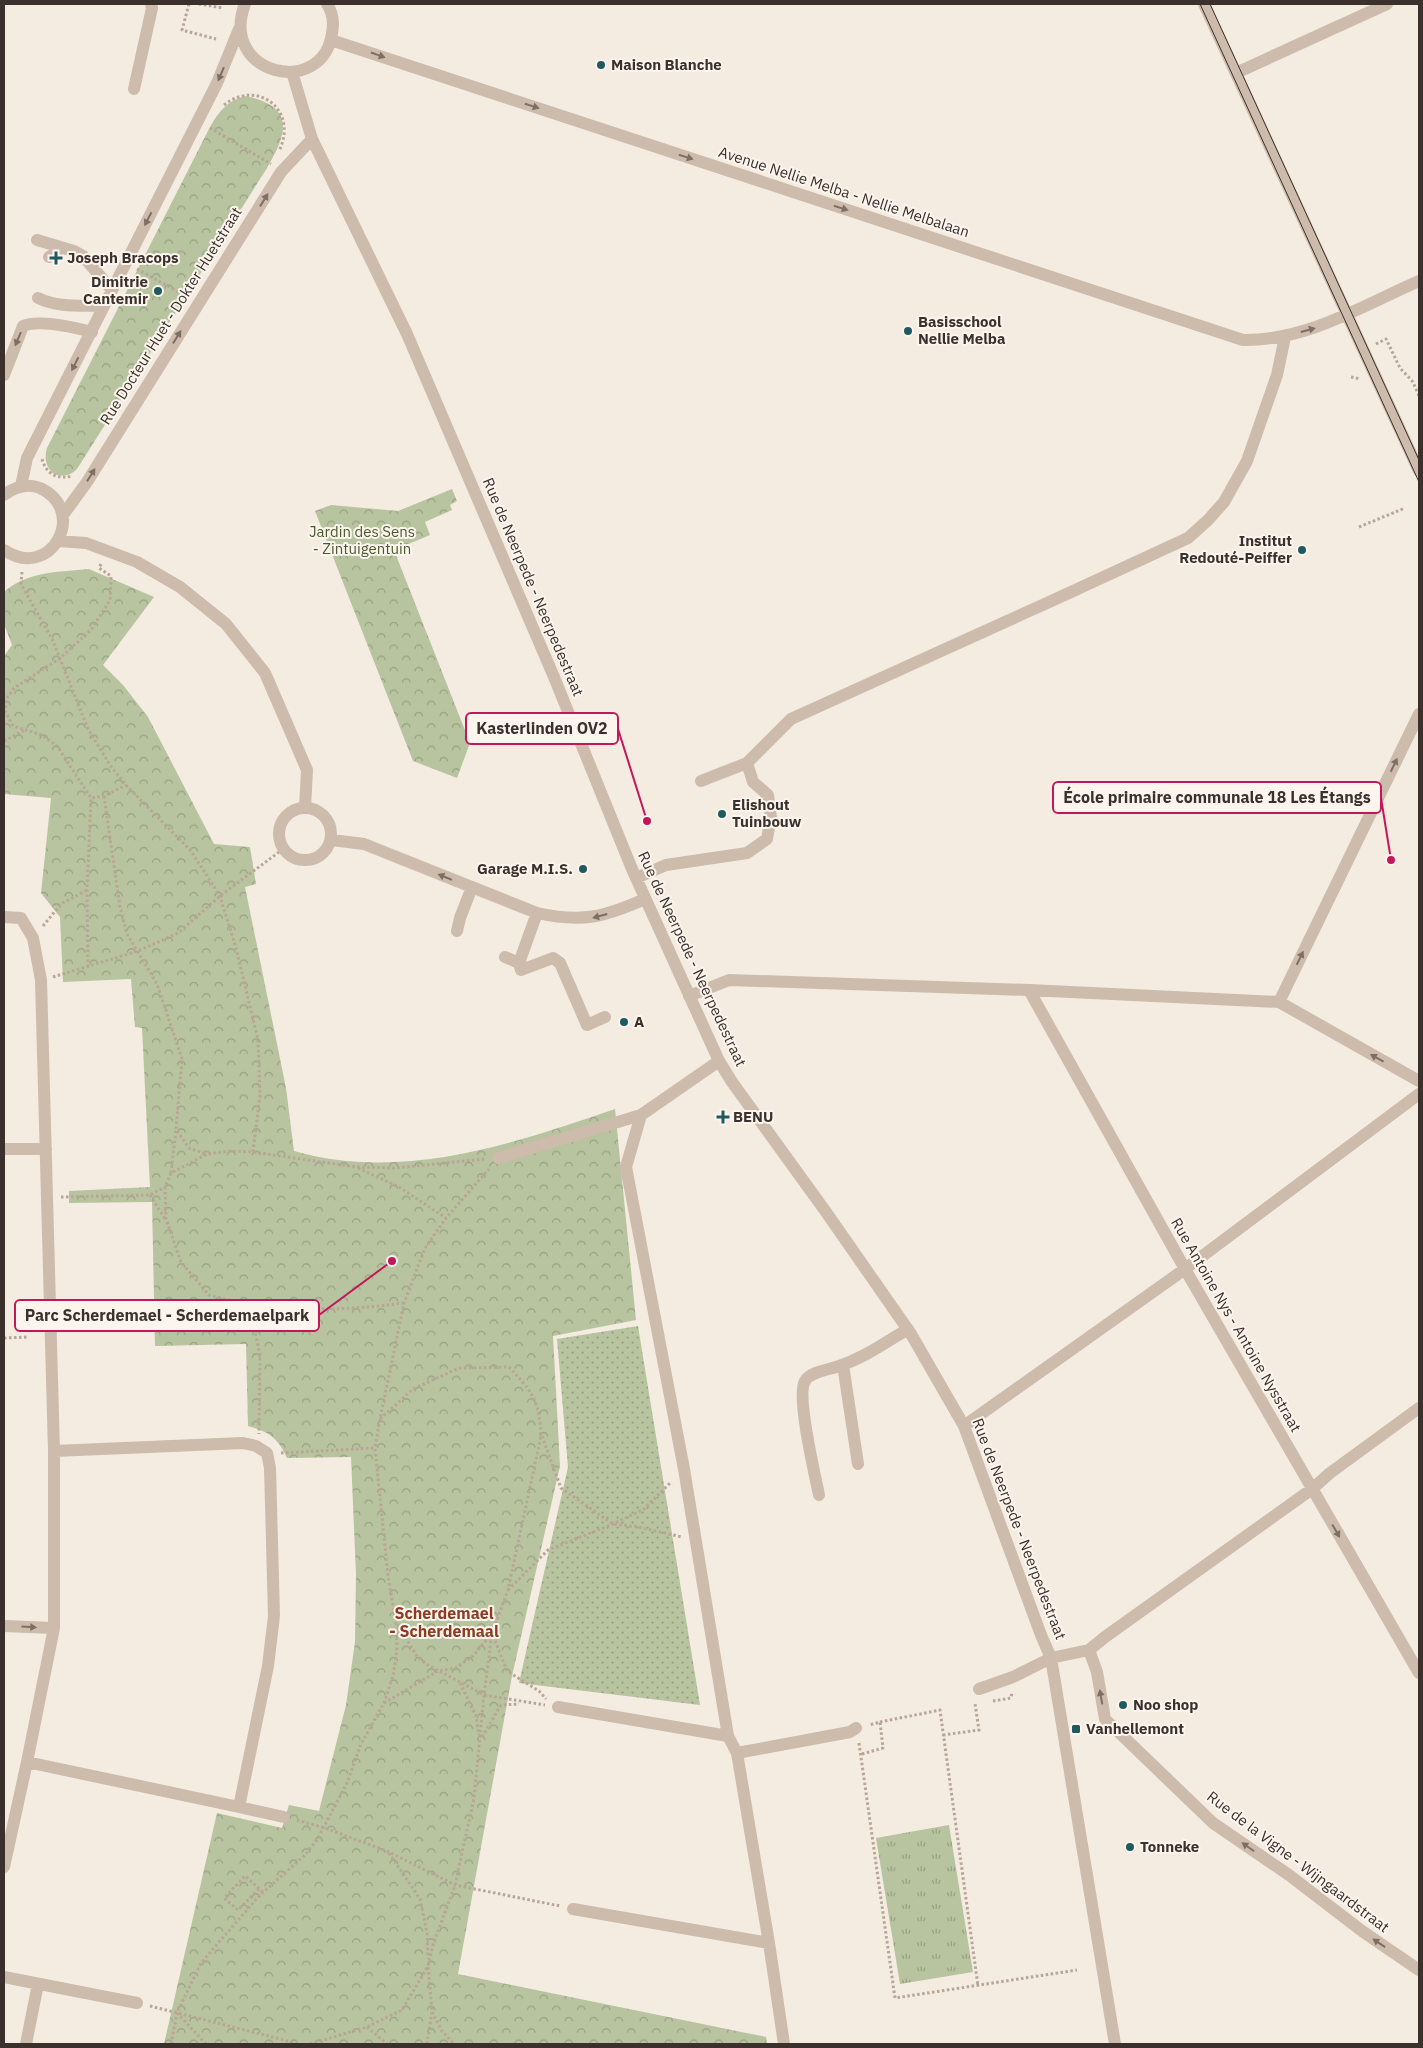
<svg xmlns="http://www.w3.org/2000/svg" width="1423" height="2048" font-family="'IBM Plex Sans',sans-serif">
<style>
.grass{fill:url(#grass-tufts)}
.park{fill:url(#park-crowns)}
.garden{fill:url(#garden-dots)}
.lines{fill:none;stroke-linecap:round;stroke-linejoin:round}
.path{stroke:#b9a596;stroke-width:3;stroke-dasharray:2.5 2.5;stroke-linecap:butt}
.minor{stroke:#cdbbac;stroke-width:12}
.tram{stroke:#3b302b;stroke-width:1}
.oneway{fill:#7d6f65}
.poi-dot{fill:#1f5a5e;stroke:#fbf5ee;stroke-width:2}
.labels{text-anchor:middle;stroke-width:4;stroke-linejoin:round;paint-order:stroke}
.poi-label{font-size:15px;font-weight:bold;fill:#3b302b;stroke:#fbf5ee;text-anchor:start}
.street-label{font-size:15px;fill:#3b302b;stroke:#fbf5ee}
.park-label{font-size:15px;fill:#4a5a2e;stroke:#fbf5ee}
.neighbourhood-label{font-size:16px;font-weight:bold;fill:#8c3b22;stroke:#fbf5ee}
.leader{fill:none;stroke:#c2185b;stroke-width:2}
.callout-dot{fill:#c2185b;stroke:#fbf5ee;stroke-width:2}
.callout{fill:#fbf5ee;stroke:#c2185b;stroke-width:2}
.callout-label{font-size:16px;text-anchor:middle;font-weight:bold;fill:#3b302b}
</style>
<defs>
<pattern id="grass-tufts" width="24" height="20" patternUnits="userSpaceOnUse" patternTransform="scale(1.25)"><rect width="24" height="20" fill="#b8c4a0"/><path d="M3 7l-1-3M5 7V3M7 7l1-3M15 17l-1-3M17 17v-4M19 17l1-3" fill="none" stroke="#97a083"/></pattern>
<pattern id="park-crowns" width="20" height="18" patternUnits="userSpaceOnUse" patternTransform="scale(1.25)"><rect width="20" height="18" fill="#b8c4a0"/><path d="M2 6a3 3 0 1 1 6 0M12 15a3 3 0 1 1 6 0" fill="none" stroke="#97a083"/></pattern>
<pattern id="garden-dots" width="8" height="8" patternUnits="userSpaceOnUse" patternTransform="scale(1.25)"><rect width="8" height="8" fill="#b8c4a0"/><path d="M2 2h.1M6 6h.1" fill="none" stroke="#97a083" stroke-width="1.8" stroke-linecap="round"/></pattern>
</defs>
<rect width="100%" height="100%" fill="#f4ebe1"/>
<path class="grass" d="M949,1825L973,1972L900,1984L876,1838Z"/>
<path class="park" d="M246,96C295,107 288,132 267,168L77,469C70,476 63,477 54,474C46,467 44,459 47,448L210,127C219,111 228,100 246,96Z
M452,489L457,501L450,505L452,510L425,522L430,535L394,550L470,743L457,778L413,761L315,511L331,505L398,511Z
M89,569L154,597L103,665L123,685L148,717L214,844L250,847L256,884L245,887L286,1088L294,1151C402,1182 513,1144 615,1109L636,1320L553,1336L560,1466L512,1676L458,1974L766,2037L767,2044H164L217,1813L282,1828L289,1805L319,1811L346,1705L355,1642L356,1574L351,1457L287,1458C278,1438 269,1432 248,1426L246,1344L155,1346L152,1202L69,1203V1191L150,1187L142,1028L135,1027L131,979L63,982L60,917L41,893L51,798L4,794V656L12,645L4,624V592C28,571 59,572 89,569Z"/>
<path class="garden" d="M638,1326L700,1705L519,1683L568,1467L557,1339Z"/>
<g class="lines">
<path class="path" d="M189,4L182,30L216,39
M199,4L223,8
M224,105C258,78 299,111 279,151
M210,128L271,164
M137,269L186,296
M1376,344L1386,339L1400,368L1413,382L1419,396
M1351,377L1360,379
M42,459C47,476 58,479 73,476
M1359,527L1405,508
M101,564L99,568L111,576L110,600L91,630L59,659L14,688L7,698L5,711L13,726L42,735L57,746L91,798L104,796L126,785
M22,572L21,584L53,641L88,729L110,765L126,785L191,851L220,896L236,948L258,1040L260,1095L253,1152
M4,741L25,730
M104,796L120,907L127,934L157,984L182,1059L176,1129L189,1148L206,1154
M43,926L61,904L87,890
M88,967L87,890L91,798
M53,977L138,951L178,933L220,896L283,849
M358,1168L399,1187L446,1218
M171,1173L176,1130
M150,1195L165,1219
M61,1197L150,1195L165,1187
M241,1302L253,1323L260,1354L259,1434
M404,1303L370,1307L334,1309L253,1306L209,1295L181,1262L166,1219L165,1187L171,1173L207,1154L230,1151L253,1152L356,1167L394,1168L485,1159
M4,1338L29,1337
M380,1419L413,1389L459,1368L509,1367C532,1391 540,1402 541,1436L508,1590L492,1633L484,1695L545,1705
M542,1436L561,1488L613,1524L638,1527L682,1537
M281,1453L375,1448
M508,1590L548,1550L613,1524L644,1509L671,1482
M460,1683L476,1716L479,1735
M993,1701L1011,1698L1012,1693
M384,1703L438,1671L456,1668L473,1656L492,1633L507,1671L539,1691L546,1699
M880,1722L940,1710L978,1986
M943,1735L979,1730L975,1704H977
M482,1737L501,1705L519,1704
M859,1743L895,1998L1077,1970
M862,1754L883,1748L880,1722L869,1725
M297,1820L325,1828L389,1852L455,1885L560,1906
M389,1853L420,1899L427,1933L428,1959
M259,1889L238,1910L224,1898L245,1876L263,1892
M150,2006L300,2044
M432,2012L442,2031L454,2044
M367,2027L387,2044
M171,2044L177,2013
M206,2044L177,2013L201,1963L259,1896L305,1855L317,1840L347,1783L361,1744L384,1703L393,1676L397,1650L396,1623L388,1576L375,1448L380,1419L404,1303L425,1248L446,1218L489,1169
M310,2044L367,2027L402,2010L428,1966L433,1945L455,1885L474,1798L484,1695L426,1664L416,1655L397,1623
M427,2044L432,2012L428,1965"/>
<path class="minor" d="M245,4C218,75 323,99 332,33C334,23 333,13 327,4
M1204,4L1419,471
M331,40L1243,340C1307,341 1362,306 1419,281
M292,72L312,139L407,334L554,677L632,869L719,1061L732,1082L826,1212L911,1334L964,1426L1041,1635L1051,1658L1115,2044
M1236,73L1387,4
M134,89L152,8L151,4
M37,240L74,251L83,256L112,290
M49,257L64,248
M38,298C58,308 83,305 104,306
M4,375L23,326C40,319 73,327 92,332
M21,486L27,458L217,83L239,29
M4,495C15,487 27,483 40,488C89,511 51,582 4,550
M63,515L87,482L281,172L312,139
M58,541L86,543L137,562L180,587L226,624L265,673L307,770L305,808
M701,781L747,763
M279 834a26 26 0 1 1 52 0a26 26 0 1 1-52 0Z
M332,840L364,844L537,913C583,923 604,917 645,899
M636,878L666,865L747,853L767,839L771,817L768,795L753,782L747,763L791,719L1058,598L1188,538L1208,520L1224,502L1247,461L1277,375L1285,337
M537,913L519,963L521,970L553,958L560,963L587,1025L605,1017
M4,917L21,918L33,938L41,980L54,1451V1628L27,1762L4,1867
M457,931L460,918L472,887
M505,957L519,963
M1029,990L1185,1269L1419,1673
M689,996L729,980L1029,990L1279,1002L1419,1081
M1279,1002L1419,714
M719,1061L641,1115L626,1167L684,1469L728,1736L737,1753L769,1943L784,2044
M4,1149H46
M498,1158L641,1115
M843,1365L858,1464
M964,1426L1185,1269L1419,1094
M819,1495C815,1475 796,1395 805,1381C810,1372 827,1370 836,1367C862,1359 885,1343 908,1329
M4,1626L54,1628
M1089,1650L1097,1672L1105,1719L1213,1823L1289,1875L1362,1931L1419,1970
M979,1689L1013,1677L1051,1658L1089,1650L1105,1637L1312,1489L1330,1473L1419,1408
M558,1707L728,1736
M737,1753L850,1732L856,1728
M27,1762L239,1807L268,1666L274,1616L270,1468L267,1453L256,1446L243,1443L54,1451
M239,1807L284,1817
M573,1909L769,1943
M4,1977L137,2003
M26,2044L38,1984"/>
<path class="tram" d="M1200,4L1419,482
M1210,4L1419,460"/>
</g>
<defs><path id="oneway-solid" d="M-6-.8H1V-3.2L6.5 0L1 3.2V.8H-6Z" transform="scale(1.25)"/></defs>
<g class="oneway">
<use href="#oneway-solid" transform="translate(378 55) rotate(19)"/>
<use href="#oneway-solid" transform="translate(221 74) rotate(113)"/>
<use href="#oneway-solid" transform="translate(532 106) rotate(18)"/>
<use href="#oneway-solid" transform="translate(686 157) rotate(18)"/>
<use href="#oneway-solid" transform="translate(264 200) rotate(-58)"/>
<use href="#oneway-solid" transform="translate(841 208) rotate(18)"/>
<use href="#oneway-solid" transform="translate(148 219) rotate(117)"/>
<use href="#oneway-solid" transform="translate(1308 330) rotate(-15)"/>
<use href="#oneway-solid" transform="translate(177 337) rotate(-58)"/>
<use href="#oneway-solid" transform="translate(18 339) rotate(113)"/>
<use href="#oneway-solid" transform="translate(75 364) rotate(117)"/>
<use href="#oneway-solid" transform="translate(91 475) rotate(-58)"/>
<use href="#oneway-solid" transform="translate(1394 765) rotate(-64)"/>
<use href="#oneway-solid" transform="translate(445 877) rotate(-158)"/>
<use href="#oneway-solid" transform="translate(600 916) rotate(165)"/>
<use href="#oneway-solid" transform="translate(1300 958) rotate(-64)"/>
<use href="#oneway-solid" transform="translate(1377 1058) rotate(-151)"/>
<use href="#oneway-solid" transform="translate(1336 1531) rotate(60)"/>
<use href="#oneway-solid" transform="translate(29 1627) rotate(3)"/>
<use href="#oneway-solid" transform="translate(1101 1697) rotate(-100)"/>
<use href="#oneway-solid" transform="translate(1248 1847) rotate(-145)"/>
<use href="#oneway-solid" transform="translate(1379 1943) rotate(-146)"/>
</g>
<g class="poi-dot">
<circle cx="601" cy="65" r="5"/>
<path d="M53.5 250.5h5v5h5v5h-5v5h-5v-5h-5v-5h5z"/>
<circle cx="158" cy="291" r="5"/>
<circle cx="908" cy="331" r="5"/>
<circle cx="1302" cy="550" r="5"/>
<circle cx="722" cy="814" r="5"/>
<circle cx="583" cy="869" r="5"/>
<circle cx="624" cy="1022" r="5"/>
<path d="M720.5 1109.5h5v5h5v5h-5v5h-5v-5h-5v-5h5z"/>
<circle cx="1123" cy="1705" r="5"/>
<rect x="1071" y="1724" width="10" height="10" rx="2.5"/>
<circle cx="1130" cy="1847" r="5"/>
</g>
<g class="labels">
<g class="poi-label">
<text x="611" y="70">Maison Blanche</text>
<text x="67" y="263">Joseph Bracops</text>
<text x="148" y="287" text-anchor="end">Dimitrie<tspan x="148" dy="17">Cantemir</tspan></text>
<text x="918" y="327">Basisschool<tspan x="918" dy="17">Nellie Melba</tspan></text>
<text x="1292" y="546" text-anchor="end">Institut<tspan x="1292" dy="17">Redouté-Peiffer</tspan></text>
<text x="732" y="810">Elishout<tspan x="732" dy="17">Tuinbouw</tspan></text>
<text x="573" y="874" text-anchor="end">Garage M.I.S.</text>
<text x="634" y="1027">A</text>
<text x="733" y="1122">BENU</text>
<text x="1133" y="1710">Noo shop</text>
<text x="1086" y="1734">Vanhellemont</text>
<text x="1140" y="1852">Tonneke</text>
</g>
<g class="street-label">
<text transform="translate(844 192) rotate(18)" y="5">Avenue Nellie Melba - Nellie Melbalaan</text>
<text transform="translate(171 316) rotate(-58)" y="5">Rue Docteur Huet - Dokter Huetstraat</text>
<text transform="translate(533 587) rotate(67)" y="5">Rue de Neerpede - Neerpedestraat</text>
<text transform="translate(692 959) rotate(65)" y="5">Rue de Neerpede - Neerpedestraat</text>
<text transform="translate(1236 1325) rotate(60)" y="5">Rue Antoine Nys - Antoine Nysstraat</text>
<text transform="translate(1019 1529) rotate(69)" y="5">Rue de Neerpede - Neerpedestraat</text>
<text transform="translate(1298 1862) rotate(37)" y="5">Rue de la Vigne - Wijngaardstraat</text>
</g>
<g class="park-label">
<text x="362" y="537">Jardin des Sens<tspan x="362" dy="17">- Zintuigentuin</tspan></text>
</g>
<g class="neighbourhood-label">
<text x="444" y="1619">Scherdemael<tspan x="444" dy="18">- Scherdemaal</tspan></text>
</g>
</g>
<path class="leader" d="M647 821L618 729M1391 860L1381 798M392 1261L319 1315"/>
<g class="callout-dot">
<circle cx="647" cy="821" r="5"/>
<circle cx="1391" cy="860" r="5"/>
<circle cx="392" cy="1261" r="5"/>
</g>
<g class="callout">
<rect x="466" y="713" width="152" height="31" rx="5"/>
<rect x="1053" y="782" width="328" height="31" rx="5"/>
<rect x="15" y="1300" width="304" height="31" rx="5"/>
</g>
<g class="callout-label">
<text x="542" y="734">Kasterlinden OV2</text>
<text x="1217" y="803">École primaire communale 18 Les Étangs</text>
<text x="167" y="1321">Parc Scherdemael - Scherdemaelpark</text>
</g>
<rect width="1423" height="2048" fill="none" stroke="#3b302b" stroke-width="10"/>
</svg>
